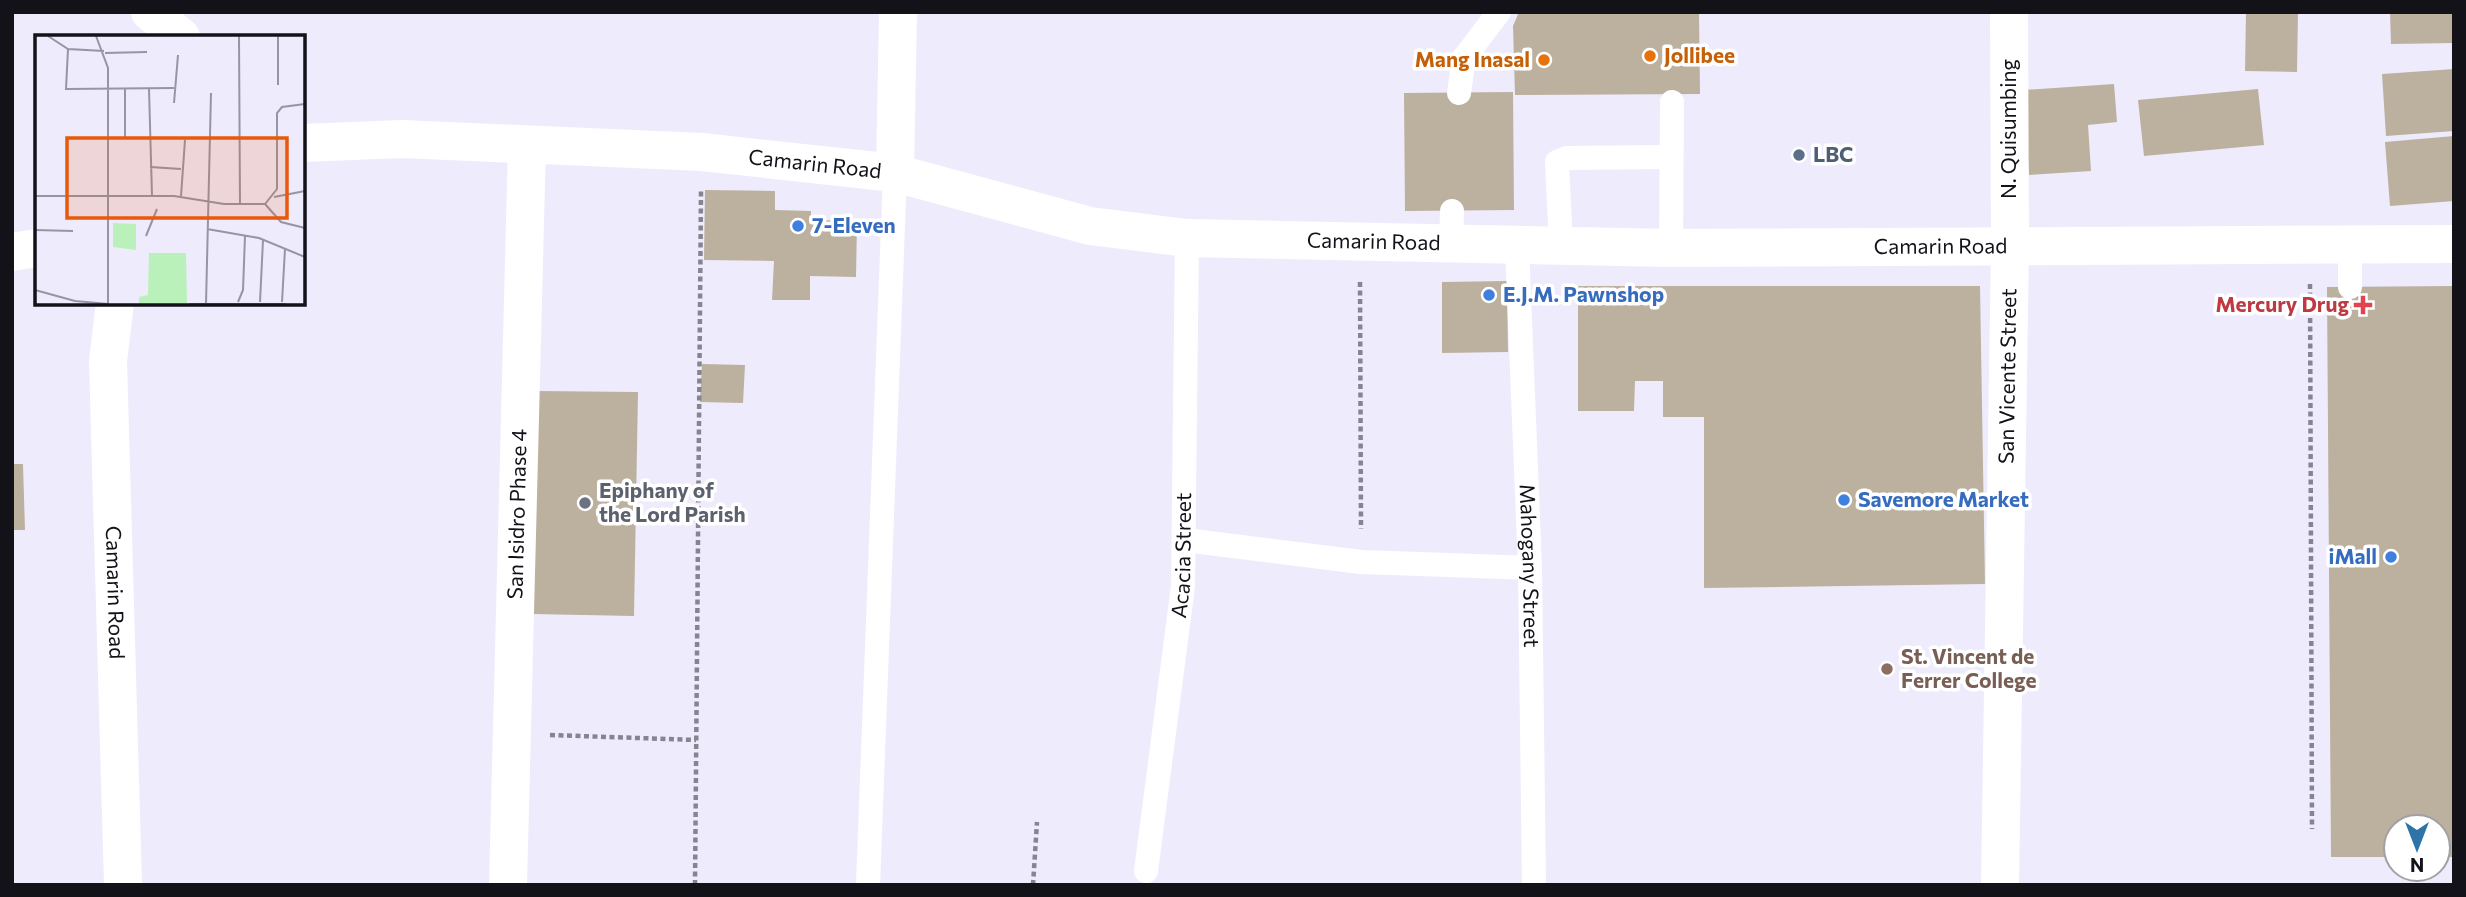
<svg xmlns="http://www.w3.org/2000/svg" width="2466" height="897" font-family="Commissioner,sans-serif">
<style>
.building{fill:#bcb09f}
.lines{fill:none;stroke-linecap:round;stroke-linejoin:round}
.path{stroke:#868490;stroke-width:4.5;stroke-dasharray:5 3.5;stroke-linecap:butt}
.lane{stroke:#fff;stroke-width:24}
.street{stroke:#fff;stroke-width:38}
.secondary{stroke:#fff;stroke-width:38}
.food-dot{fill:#e8710a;stroke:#fff;stroke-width:2.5}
.service-dot{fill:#5c6f8a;stroke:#fff;stroke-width:2.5}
.shop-dot{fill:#3f7fe0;stroke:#fff;stroke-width:2.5}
.health-dot{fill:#e0444e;stroke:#fff;stroke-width:2.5}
.worship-dot{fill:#6b7280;stroke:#fff;stroke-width:2.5}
.education-dot{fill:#8d6e63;stroke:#fff;stroke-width:2.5}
.labels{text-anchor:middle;stroke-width:7;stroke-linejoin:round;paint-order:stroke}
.food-label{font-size:21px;font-weight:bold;fill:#c56008;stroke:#fff;text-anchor:start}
.street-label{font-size:21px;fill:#131219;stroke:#fff}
.service-label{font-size:21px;font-weight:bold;fill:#4e5e75;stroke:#fff;text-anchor:start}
.shop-label{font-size:21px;font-weight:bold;fill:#366cbe;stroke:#fff;text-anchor:start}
.health-label{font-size:21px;font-weight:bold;fill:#be3a42;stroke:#fff;text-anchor:end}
.worship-label{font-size:21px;font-weight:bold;fill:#5b616d;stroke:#fff;text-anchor:start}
.education-label{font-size:21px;font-weight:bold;fill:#785e54;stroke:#fff;text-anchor:start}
.inset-road{fill:none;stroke:#9695a1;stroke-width:2}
.view{fill:#e8590c;fill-opacity:0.15;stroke:#e8590c;stroke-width:3.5}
.inset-edge{fill:none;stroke:#131219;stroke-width:3.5}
</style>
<rect width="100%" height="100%" fill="#eeecfc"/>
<path class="building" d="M1519,12H1699L1700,94L1515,95L1513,26Z
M2246,12H2298L2297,72L2245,71Z
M2390,12H2454V43L2391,44Z
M2454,69V131L2386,136L2382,74Z
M2114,84L2117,122L2088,125L2091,171L2029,175L2023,90Z
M2258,89L2264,145L2144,156L2138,100Z
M1513,92L1514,210L1405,211L1404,93Z
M2454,136V201L2390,206L2385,142Z
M705,190L775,191V210L811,211V220L857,221L856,277L810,276V300H772L774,261L704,260Z
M1507,281L1508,352L1442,353V282Z
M1578,286H1980L1985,584L1704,588V417H1663V381H1635L1634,411H1578Z
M2454,286V857H2438V827H2396V857H2331L2327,287Z
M702,364L745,365L743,403L700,402Z
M536,391L638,392L634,616L532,614Z
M12,464H23L25,530H12Z"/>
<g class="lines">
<path class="path" d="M1360,282L1361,529
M2310,284L2312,829
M550,735L696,740
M695,885L701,191
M1033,885L1037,822"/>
<g class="lane">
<path d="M1459,93L1464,58L1499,12"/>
<path d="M1451,245L1452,211"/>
<path d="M2350,245V287"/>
<path id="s1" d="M1517,246L1530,568L1534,885"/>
<path d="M1561,246L1557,162L1567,158L1671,157"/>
<path d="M1671,248L1672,102"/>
<path d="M1185,540L1361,562L1530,568"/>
<path id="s2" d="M1146,871L1183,586L1187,238"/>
<path d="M868,885L895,173"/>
</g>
<g class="street">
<path d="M150,12L181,37"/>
<path d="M12,252L37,248"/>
<path id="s3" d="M508,885L527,145"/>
<path id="s4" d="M2000,885L2010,246L2009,12"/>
</g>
<g class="secondary">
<path id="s5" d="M303,143L402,139L702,152L895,173L1090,226L1187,238L1671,248L2454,244"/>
<path d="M895,173L898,12"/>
<path id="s6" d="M115,303L108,361L123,885"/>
</g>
</g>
<g class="food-dot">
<circle cx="1650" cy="56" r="7"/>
<circle cx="1544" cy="60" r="7"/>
</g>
<circle class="service-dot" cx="1799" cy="155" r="7"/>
<g class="shop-dot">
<circle cx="798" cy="226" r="7"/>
<circle cx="1489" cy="295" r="7"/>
<circle cx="1844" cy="500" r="7"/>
<circle cx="2391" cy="557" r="7"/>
</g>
<path class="health-dot" d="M2359.5 294.5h7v7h7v7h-7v7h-7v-7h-7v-7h7z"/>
<circle class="worship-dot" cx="585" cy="503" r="7"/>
<circle class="education-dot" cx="1887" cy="669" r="7"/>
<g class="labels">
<g class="food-label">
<text x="1664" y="63">Jollibee</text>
<text x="1530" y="67" text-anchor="end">Mang Inasal</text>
</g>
<g class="street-label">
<text transform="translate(2009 129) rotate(-90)" y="7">N. Quisumbing</text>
<text dy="7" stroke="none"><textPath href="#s5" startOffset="513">Camarin Road</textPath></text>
<text dy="7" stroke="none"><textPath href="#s5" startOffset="1080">Camarin Road</textPath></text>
<text dy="7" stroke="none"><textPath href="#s5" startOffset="1647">Camarin Road</textPath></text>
<text dy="7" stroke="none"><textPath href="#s4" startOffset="509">San Vicente Street</textPath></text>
<text dy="7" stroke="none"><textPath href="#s3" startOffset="371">San Isidro Phase 4</textPath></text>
<text dy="7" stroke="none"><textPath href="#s2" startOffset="318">Acacia Street</textPath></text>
<text dy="7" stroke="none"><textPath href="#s1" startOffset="320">Mahogany Street</textPath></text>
<text dy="7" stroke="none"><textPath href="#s6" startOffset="290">Camarin Road</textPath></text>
</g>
<g class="service-label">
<text x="1813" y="162">LBC</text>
</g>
<g class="shop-label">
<text x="812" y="233">7-Eleven</text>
<text x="1503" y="302">E.J.M. Pawnshop</text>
<text x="1858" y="507">Savemore Market</text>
<text x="2377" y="564" text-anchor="end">iMall</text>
</g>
<g class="health-label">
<text x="2349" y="312">Mercury Drug</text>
</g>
<g class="worship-label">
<text x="599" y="498">Epiphany of<tspan x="599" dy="24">the Lord Parish</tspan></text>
</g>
<g class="education-label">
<text x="1901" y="664">St. Vincent de<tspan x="1901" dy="24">Ferrer College</tspan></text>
</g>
</g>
<g transform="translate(35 35)">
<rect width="270" height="270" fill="#eeecfc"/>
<path d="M78,188L101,189V215L78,212ZM114,218H151L152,269H104V262L113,260Z" fill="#baf1ba"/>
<path class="inset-road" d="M13,1L33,14L69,16M204,1L205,170M33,14L31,54L139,53M70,18L112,17M243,50V1M114,54L117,161M139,68L143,20M90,103V54M115,132L146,134M0,161H139L189,169H230L242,154V78L247,72L270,69M146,161L150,105M239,162L270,156M230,169L246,187L270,193M172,194L224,203L270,222M0,195L38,196M111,201L122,174M0,255L40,266L73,269V33L61,1M203,267L208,255L210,201M225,267L228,205M247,267L250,214M154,269H251M171,269L176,58"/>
<path class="view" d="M32,103H252V183H32Z"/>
<rect width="270" height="270" class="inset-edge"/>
</g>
<rect width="2466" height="897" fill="none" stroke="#131219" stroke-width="28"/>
<g transform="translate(2417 848) rotate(180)"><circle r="33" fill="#ffffff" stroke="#a1a0a3" stroke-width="2"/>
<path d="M0-5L12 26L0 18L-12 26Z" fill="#2e74a9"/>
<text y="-10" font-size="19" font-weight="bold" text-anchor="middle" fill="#131219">N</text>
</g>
</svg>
